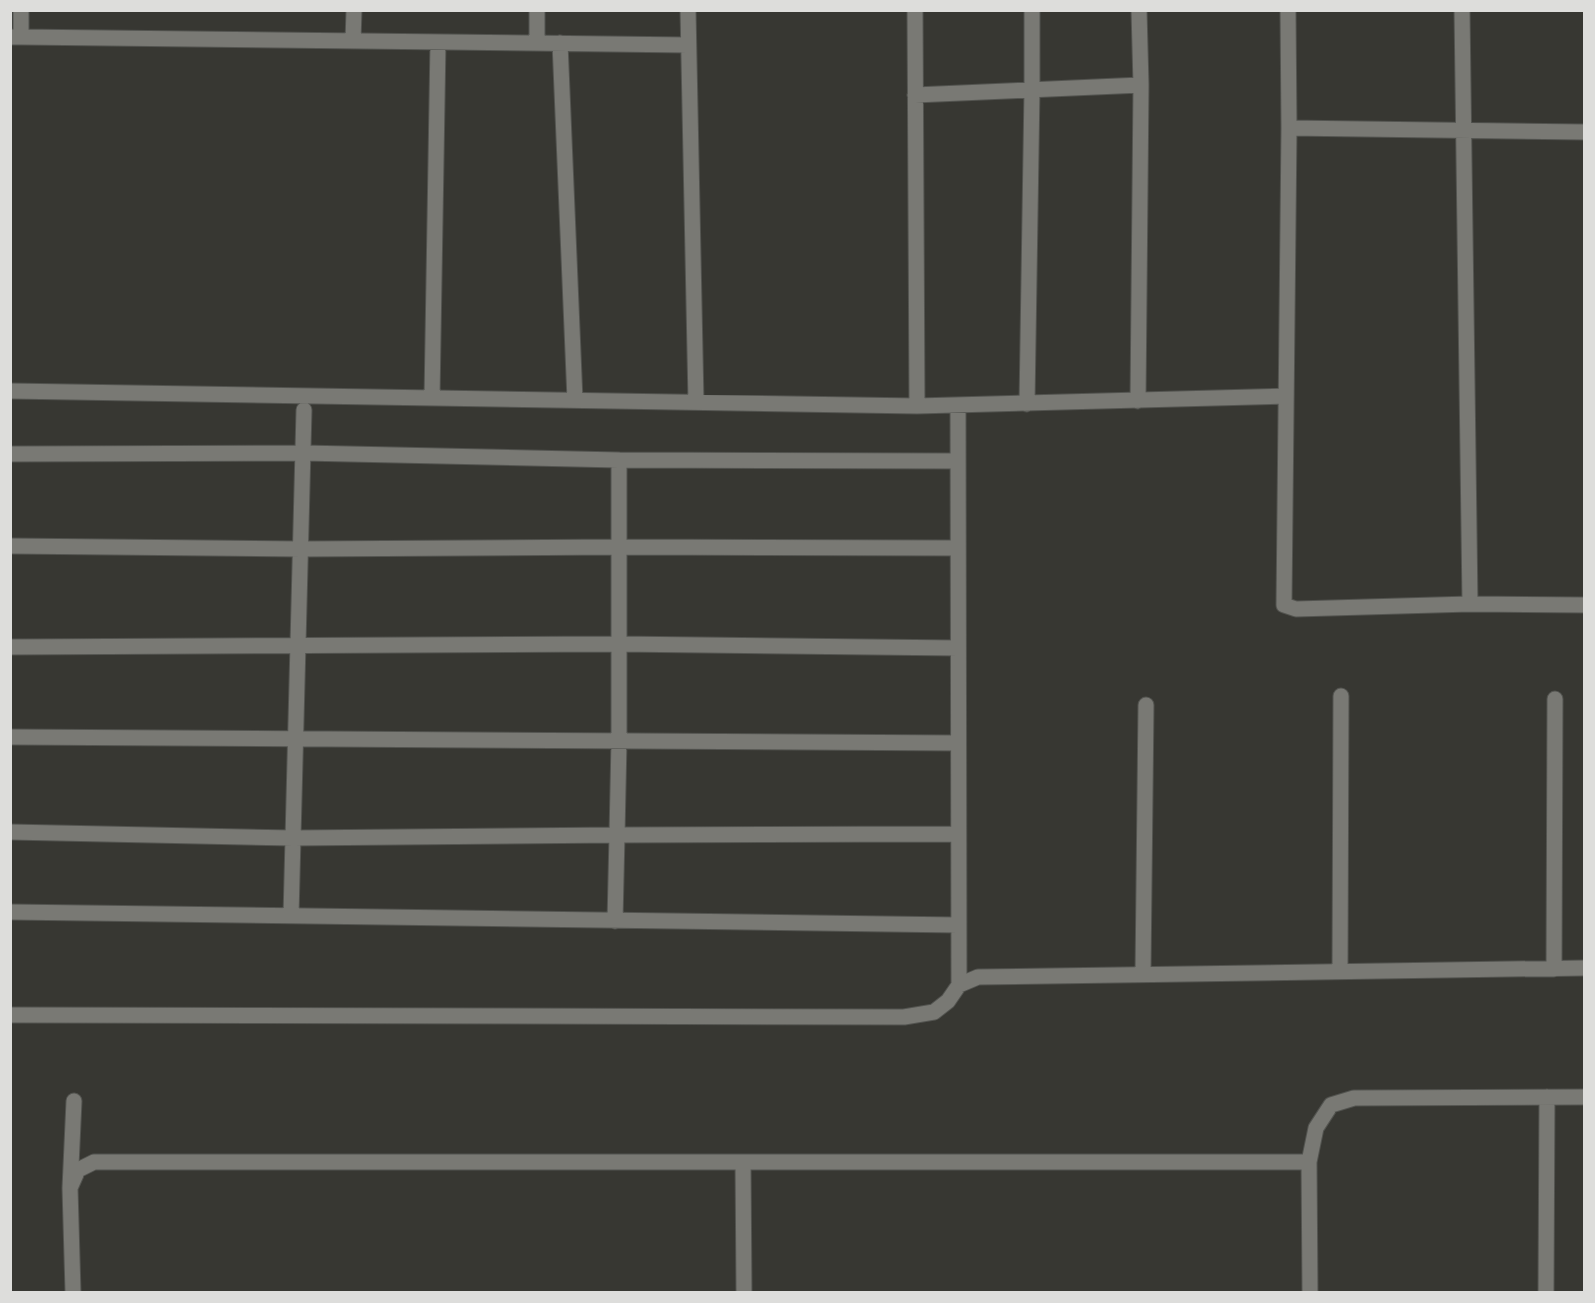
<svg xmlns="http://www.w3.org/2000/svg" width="1595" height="1303" font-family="'Source Serif 4',serif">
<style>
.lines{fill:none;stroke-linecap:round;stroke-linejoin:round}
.minor-casing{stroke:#535450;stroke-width:17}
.minor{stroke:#797974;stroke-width:15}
</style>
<rect width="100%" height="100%" fill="#373732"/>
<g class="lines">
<g class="minor-casing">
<path id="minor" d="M537,10V43
M688,10L696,402
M915,10L917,406
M1288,10L1289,128L1284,605L1296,609L1470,604L1584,605
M1462,10L1470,604
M10,37H21V10
M21,37L688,45
M353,41L354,10
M560,43L575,400
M915,95L1141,85
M1289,128L1584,132
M10,391L917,406L1286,396
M432,398L438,42
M1138,401L1141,85L1139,10
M1027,404L1032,89V10
M958,405L959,985
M10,454L303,453L619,460
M10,546L301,549L619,547L958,548
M10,647L619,644L958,648
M10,737L958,743
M10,832L293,838L617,835L619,741V460L958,461
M10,912L958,925
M291,916L304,410
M615,921L617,835L958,834
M1554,969L1555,699
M1340,972L1341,696
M1143,974L1146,705
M10,1015L904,1017L934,1012L948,1001L959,985L978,977L1584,968
M743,1162L744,1292
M70,1188L78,1170L94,1162H1309
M73,1292L70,1188L74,1101
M1310,1292L1309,1162L1316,1128L1331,1105L1354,1098L1584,1097
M1546,1292L1547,1097"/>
</g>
<use href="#minor" class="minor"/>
</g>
<rect width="1595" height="1303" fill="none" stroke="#dddddb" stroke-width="24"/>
</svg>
